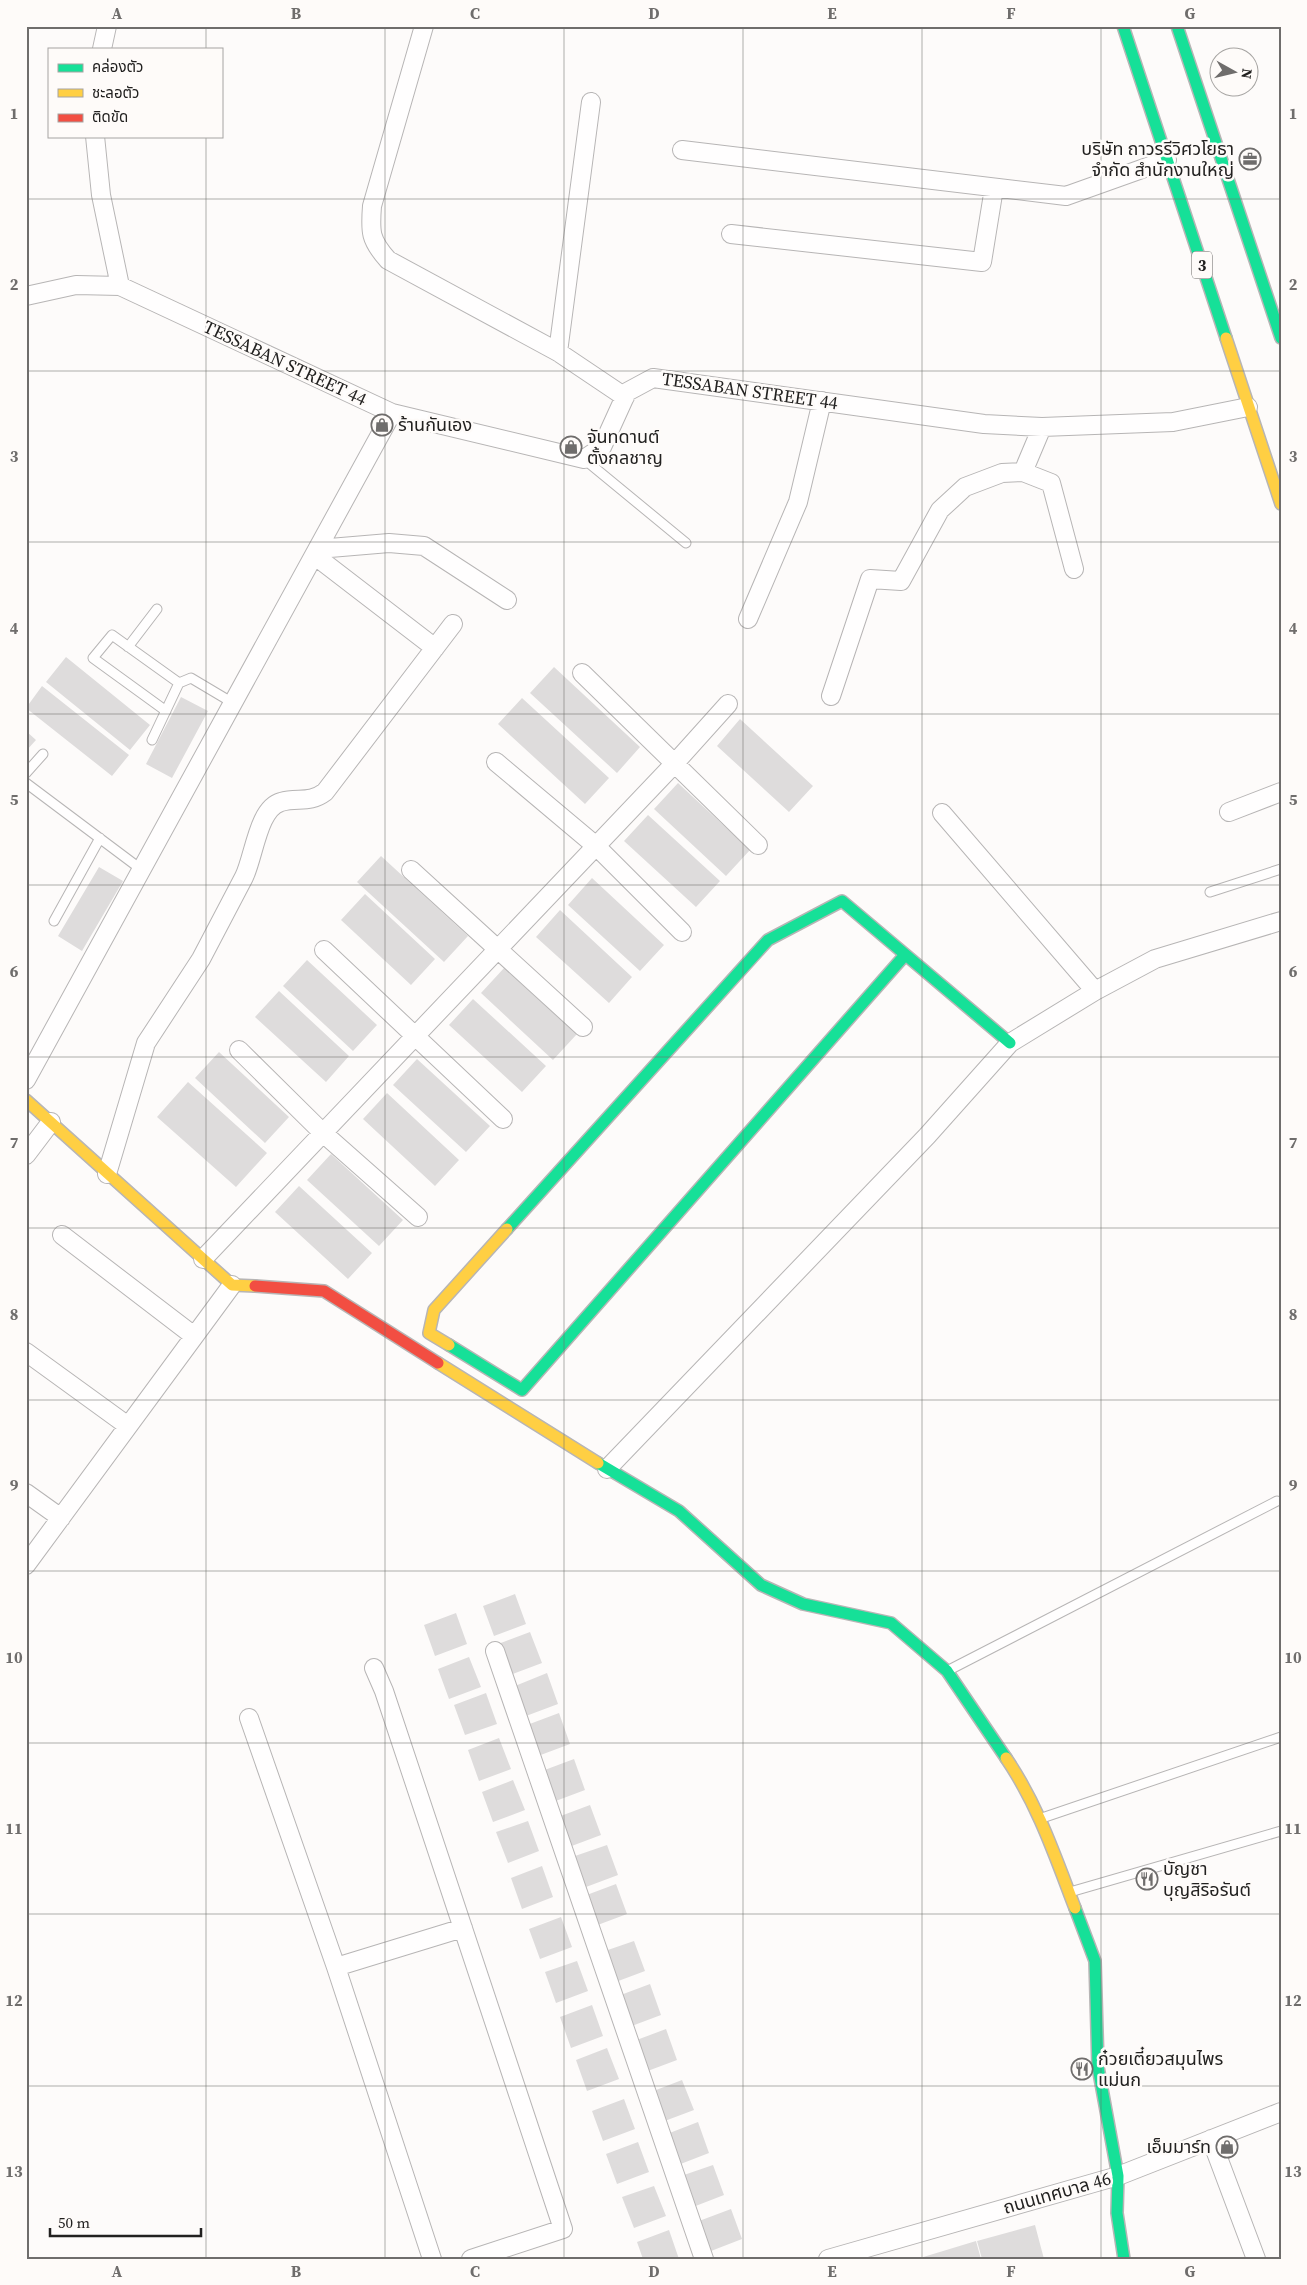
<svg xmlns="http://www.w3.org/2000/svg" width="1307" height="2285" font-family="'Source Serif 4','Noto Sans Thai',serif">
<style>
.building{fill:#dedcdc}
.lines{fill:none;stroke-linecap:round;stroke-linejoin:round}
.lane-casing{stroke:#b7b5b5;stroke-width:11}
.street-casing{stroke:#b7b5b5;stroke-width:20}
.fast-casing{stroke:#b7b5b5;stroke-width:14}
.slow-casing{stroke:#b7b5b5;stroke-width:14}
.jam-casing{stroke:#b7b5b5;stroke-width:14}
.lane{stroke:#fffefe;stroke-width:9}
.street{stroke:#fffefe;stroke-width:18}
.fast{stroke:#16e098;stroke-width:11}
.slow{stroke:#ffcf43;stroke-width:11}
.jam{stroke:#f24e42;stroke-width:11}
.grid{fill:none;stroke:#6f6d6c;stroke-width:1;stroke-opacity:0.55}
.labels{text-anchor:middle;stroke-width:5;stroke-linejoin:round;paint-order:stroke}
.shield{fill:#fefbf9;stroke:#646261;stroke-width:1}
.shield-label{font-size:16px;font-weight:bold;fill:#222120}
.poi-label{font-size:18px;fill:#222120;stroke:#fefbf9;text-anchor:start}
.street-label{font-size:18px;fill:#222120;stroke:#fefbf9}
.neatline{fill:none;stroke:#6f6d6c;stroke-width:2}
.grid-label{font-size:16px;text-anchor:middle;font-weight:bold;fill:#6f6d6c}
</style>
<rect width="100%" height="100%" fill="#fdfbfa"/>
<path class="building" d="M66,657L150,725L130,750L46,682Z
M554,667L640,747L617,773L530,693Z
M42,686L129,755L112,776L26,708Z
M181,697L208,711L172,778L146,764Z
M522,698L609,778L585,804L498,724Z
M740,719L813,786L789,812L717,746Z
M26,731L36,740L26,751Z
M678,783L750,850L726,876L654,809Z
M648,815L720,881L696,907L624,841Z
M381,856L468,936L444,962L357,882Z
M99,867L123,881L82,951L58,936Z
M592,878L664,945L640,971L568,905Z
M365,894L435,959L411,985L341,920Z
M560,910L632,977L609,1003L536,937Z
M307,960L377,1025L353,1051L283,986Z
M505,967L577,1034L553,1060L481,993Z
M279,991L349,1056L326,1082L255,1017Z
M473,999L546,1066L522,1092L449,1025Z
M219,1052L289,1117L265,1143L195,1078Z
M417,1059L490,1126L466,1152L393,1085Z
M188,1082L267,1153L236,1187L157,1117Z
M387,1093L459,1160L435,1186L363,1119Z
M331,1154L403,1220L379,1246L307,1180Z
M299,1186L372,1253L348,1279L275,1212Z
M515,1594L526,1624L494,1636L483,1606Z
M456,1613L467,1644L435,1656L424,1625Z
M530,1632L542,1663L510,1675L498,1644Z
M469,1657L481,1687L449,1699L438,1669Z
M547,1673L558,1704L526,1716L515,1686Z
M486,1693L497,1724L465,1735L454,1705Z
M559,1713L570,1744L538,1756L527,1725Z
M499,1738L511,1769L479,1781L468,1750Z
M574,1759L585,1790L553,1802L542,1771Z
M513,1780L525,1810L493,1822L482,1792Z
M590,1805L601,1835L569,1847L558,1817Z
M528,1821L539,1851L508,1863L496,1832Z
M607,1845L618,1875L586,1887L575,1856Z
M542,1866L553,1897L522,1909L511,1878Z
M616,1884L627,1914L595,1926L584,1896Z
M561,1917L572,1947L540,1959L529,1929Z
M634,1941L645,1971L613,1983L602,1952Z
M577,1961L588,1991L556,2003L545,1972Z
M650,1984L661,2015L629,2027L618,1996Z
M592,2005L603,2036L571,2048L560,2017Z
M666,2029L677,2060L645,2072L634,2041Z
M607,2048L619,2079L587,2091L576,2060Z
M682,2080L694,2110L662,2122L651,2092Z
M624,2099L635,2129L603,2141L592,2111Z
M698,2122L709,2153L678,2165L667,2134Z
M638,2142L649,2172L617,2184L606,2154Z
M713,2165L724,2195L693,2207L681,2176Z
M654,2186L666,2216L634,2228L622,2197Z
M731,2209L742,2239L711,2251L699,2221Z
M1035,2225L1044,2259H982L977,2241Z
M669,2230L679,2259H643L637,2242Z
M976,2241L981,2259H920V2258Z"/>
<g class="lines">
<g class="lane-casing">
<path id="lane" d="M584,459L686,543
M128,647L157,609
M166,711L93,658L112,635L179,683
M152,740L179,683L191,678L233,703
M26,773L43,754
M26,783L142,870
M1210,892L1281,869
M54,921L100,838
M949,1670L1277,1501
M1042,1818L1281,1737
M1070,1892L1281,1831"/>
</g>
<g class="street-casing">
<path id="street" d="M424,26L372,206C370,232 370,240 388,260L558,352L625,397
M102,49L107,26
M95,136L101,195L120,286
M682,150L1066,196L1167,160
M731,234L982,262L994,188
M26,296L76,285L120,286L392,413L584,459L602,447L627,392L653,378L984,424L1042,427L1173,422L1248,407
M558,352L591,102
M1023,472L1042,427
M318,549L389,543L424,546L507,600
M314,555L435,648
M748,619L798,502L822,401
M582,673L758,845
M831,696L870,579L901,581L940,510L965,487L1002,473L1023,472L1051,483L1074,569
M496,762L596,846L682,932
M1229,812L1281,792
M942,813L1095,991
M411,870L583,1027
M324,950L503,1119
M239,1050L323,1133L418,1217
M26,1080L392,413
M26,1155L51,1122
M107,1174L146,1043L201,959L244,877C254,857 258,808 281,802C298,797 309,804 325,792L453,624
M62,1235L194,1336
M203,1259L675,763L728,704
M26,1352L128,1426
M607,1469L927,1136L1010,1043L1095,991L1155,959L1281,921
M26,1493L61,1518
M26,1565L232,1285
M495,1651L704,2259
M374,1668L384,1691L563,2229L471,2259
M249,1718L336,1967L432,2259
M336,1967L463,1928
M1211,2139L1256,2259
M828,2259L1118,2176L1281,2112"/>
</g>
<g class="fast-casing">
<path id="fast" d="M1123,26L1226,338
M1177,26L1281,338
M507,1229L768,940L842,901L1010,1043
M449,1345L522,1390L905,955
M598,1463L679,1511L761,1585L803,1604L891,1623L947,1671L1006,1758
M1075,1908L1095,1961L1098,2067L1118,2176L1117,2213L1124,2259"/>
</g>
<g class="slow-casing">
<path id="slow" d="M1226,338L1281,504
M26,1100L232,1285L255,1286
M449,1345L429,1333L434,1310L507,1229
M438,1363L598,1463
M1006,1758C1038,1805 1055,1856 1075,1908"/>
</g>
<g class="jam-casing">
<path id="jam" d="M255,1286L324,1291L438,1363"/>
</g>
<use href="#lane" class="lane"/>
<use href="#street" class="street"/>
<use href="#fast" class="fast"/>
<use href="#slow" class="slow"/>
<use href="#jam" class="jam"/>
</g>
<path class="grid" d="M206,26V49M385,26V2259M564,26V2259M743,26V2259M922,26V2259M1101,26V2259M206,136V2259M26,199H1281M26,371H1281M26,542H1281M26,714H1281M26,885H1281M26,1057H1281M26,1228H1281M26,1400H1281M26,1571H1281M26,1743H1281M26,1914H1281M26,2086H1281"/>
<defs>
<g id="office-ring" transform="scale(1.125)"><circle r="9.5" fill="#fefbf9" stroke="#6f6d6c" stroke-width="1.5"/><path d="M-6-3h4V-5.5h4V-3h4V5H-6ZM-1-4.5V-3h2v-1.5ZM-6 0V1H6V0Z" fill="#6f6d6c"/></g>
<g id="shop-ring" transform="scale(1.125)"><circle r="9.5" fill="#fefbf9" stroke="#6f6d6c" stroke-width="1.5"/><path d="M-5-2.5h2.3a2.7 3.5 0 0 1 5.4 0H5L5.5 6h-11ZM-1.5-2.5h3a1.5 2.3 0 0 0-3 0Z" fill="#6f6d6c"/></g>
<g id="restaurant-ring" transform="scale(1.125)"><circle r="9.5" fill="#fefbf9" stroke="#6f6d6c" stroke-width="1.5"/><path d="M-5-6h1v4h1v-4h1v4h1v-4h1v5L-1.5 .5V6h-2V.5L-5-1ZM5-6V6H3V1.5H1.5Q1.5-4 5-6Z" fill="#6f6d6c"/></g>
</defs>
<g fill-rule="evenodd">
<use href="#office-ring" x="1250" y="159"/>
<use href="#shop-ring" x="382" y="425"/>
<use href="#shop-ring" x="571" y="447"/>
<use href="#restaurant-ring" x="1147" y="1879"/>
<use href="#restaurant-ring" x="1082" y="2069"/>
<use href="#shop-ring" x="1227" y="2147"/>
</g>
<g class="labels">
<rect class="shield" x="1192" y="251.5" width="20" height="27" rx="4"/>
<g class="shield-label">
<text x="1202" y="271">3</text>
</g>
<g class="poi-label">
<text x="1234" y="155" text-anchor="end">บริษัท ถาวรรีวิศวโยธา<tspan x="1234" dy="21">จำกัด สำนักงานใหญ่</tspan></text>
<text x="398" y="431">ร้านกันเอง</text>
<text x="587" y="443">จันทดานต์<tspan x="587" dy="21">ตั้งกลชาญ</tspan></text>
<text x="1163" y="1875">บัญชา<tspan x="1163" dy="21">บุญสิริอรันต์</tspan></text>
<text x="1098" y="2065">ก๋วยเตี๋ยวสมุนไพร<tspan x="1098" dy="21">แม่นก</tspan></text>
<text x="1211" y="2153" text-anchor="end">เอ็มมาร์ท</text>
</g>
<g class="street-label">
<text transform="translate(285 363) rotate(25)" y="6">TESSABAN STREET 44</text>
<text transform="translate(750 391) rotate(8)" y="6">TESSABAN STREET 44</text>
<text transform="translate(1057 2193) rotate(-16)" y="6">ถนนเทศบาล 46</text>
</g>
</g>
<rect width="1307" height="2285" fill="none" stroke="#fefbf9" stroke-width="55"/>
<rect x="48" y="48" width="175" height="90" fill="#fefbf9" stroke="#a6a4a2"/>
<rect x="58" y="64" width="25" height="8" fill="#16e098" stroke="#a6a4a2"/>
<text x="92" y="72" font-size="15" fill="#222120">คล่องตัว</text>
<rect x="58" y="89" width="25" height="8" fill="#ffcf43" stroke="#a6a4a2"/>
<text x="92" y="98" font-size="15" fill="#222120">ชะลอตัว</text>
<rect x="58" y="114" width="25" height="8" fill="#f24e42" stroke="#a6a4a2"/>
<text x="92" y="122" font-size="15" fill="#222120">ติดขัด</text>
<g transform="translate(1234 72) rotate(98)"><circle r="24" fill="#fefbf9" stroke="#a6a4a2"/>
<path d="M0-4L9 19L0 12L-9 19Z" fill="#6f6d6c"/>
<text y="-8" font-size="14" font-weight="bold" text-anchor="middle" fill="#222120">N</text>
</g>
<path d="M50 2228v8h151v-8" fill="none" stroke="#222120" stroke-width="2.5"/>
<text x="58" y="2228" font-size="15" fill="#222120" stroke="#fefbf9" stroke-width="4" paint-order="stroke">50 m</text>
<rect x="28" y="28" width="1252" height="2230" class="neatline"/>
<g class="grid-label">
<text x="117" y="19">A</text>
<text x="296" y="19">B</text>
<text x="475" y="19">C</text>
<text x="654" y="19">D</text>
<text x="832" y="19">E</text>
<text x="1011" y="19">F</text>
<text x="1190" y="19">G</text>
<text x="14" y="119">1</text>
<text x="1293" y="119">1</text>
<text x="14" y="290">2</text>
<text x="1293" y="290">2</text>
<text x="14" y="462">3</text>
<text x="1293" y="462">3</text>
<text x="14" y="634">4</text>
<text x="1293" y="634">4</text>
<text x="14" y="805">5</text>
<text x="1293" y="805">5</text>
<text x="14" y="977">6</text>
<text x="1293" y="977">6</text>
<text x="14" y="1148">7</text>
<text x="1293" y="1148">7</text>
<text x="14" y="1320">8</text>
<text x="1293" y="1320">8</text>
<text x="14" y="1491">9</text>
<text x="1293" y="1491">9</text>
<text x="14" y="1663">10</text>
<text x="1293" y="1663">10</text>
<text x="14" y="1834">11</text>
<text x="1293" y="1834">11</text>
<text x="14" y="2006">12</text>
<text x="1293" y="2006">12</text>
<text x="14" y="2177">13</text>
<text x="1293" y="2177">13</text>
<text x="117" y="2277">A</text>
<text x="296" y="2277">B</text>
<text x="475" y="2277">C</text>
<text x="654" y="2277">D</text>
<text x="832" y="2277">E</text>
<text x="1011" y="2277">F</text>
<text x="1190" y="2277">G</text>
</g>
</svg>
